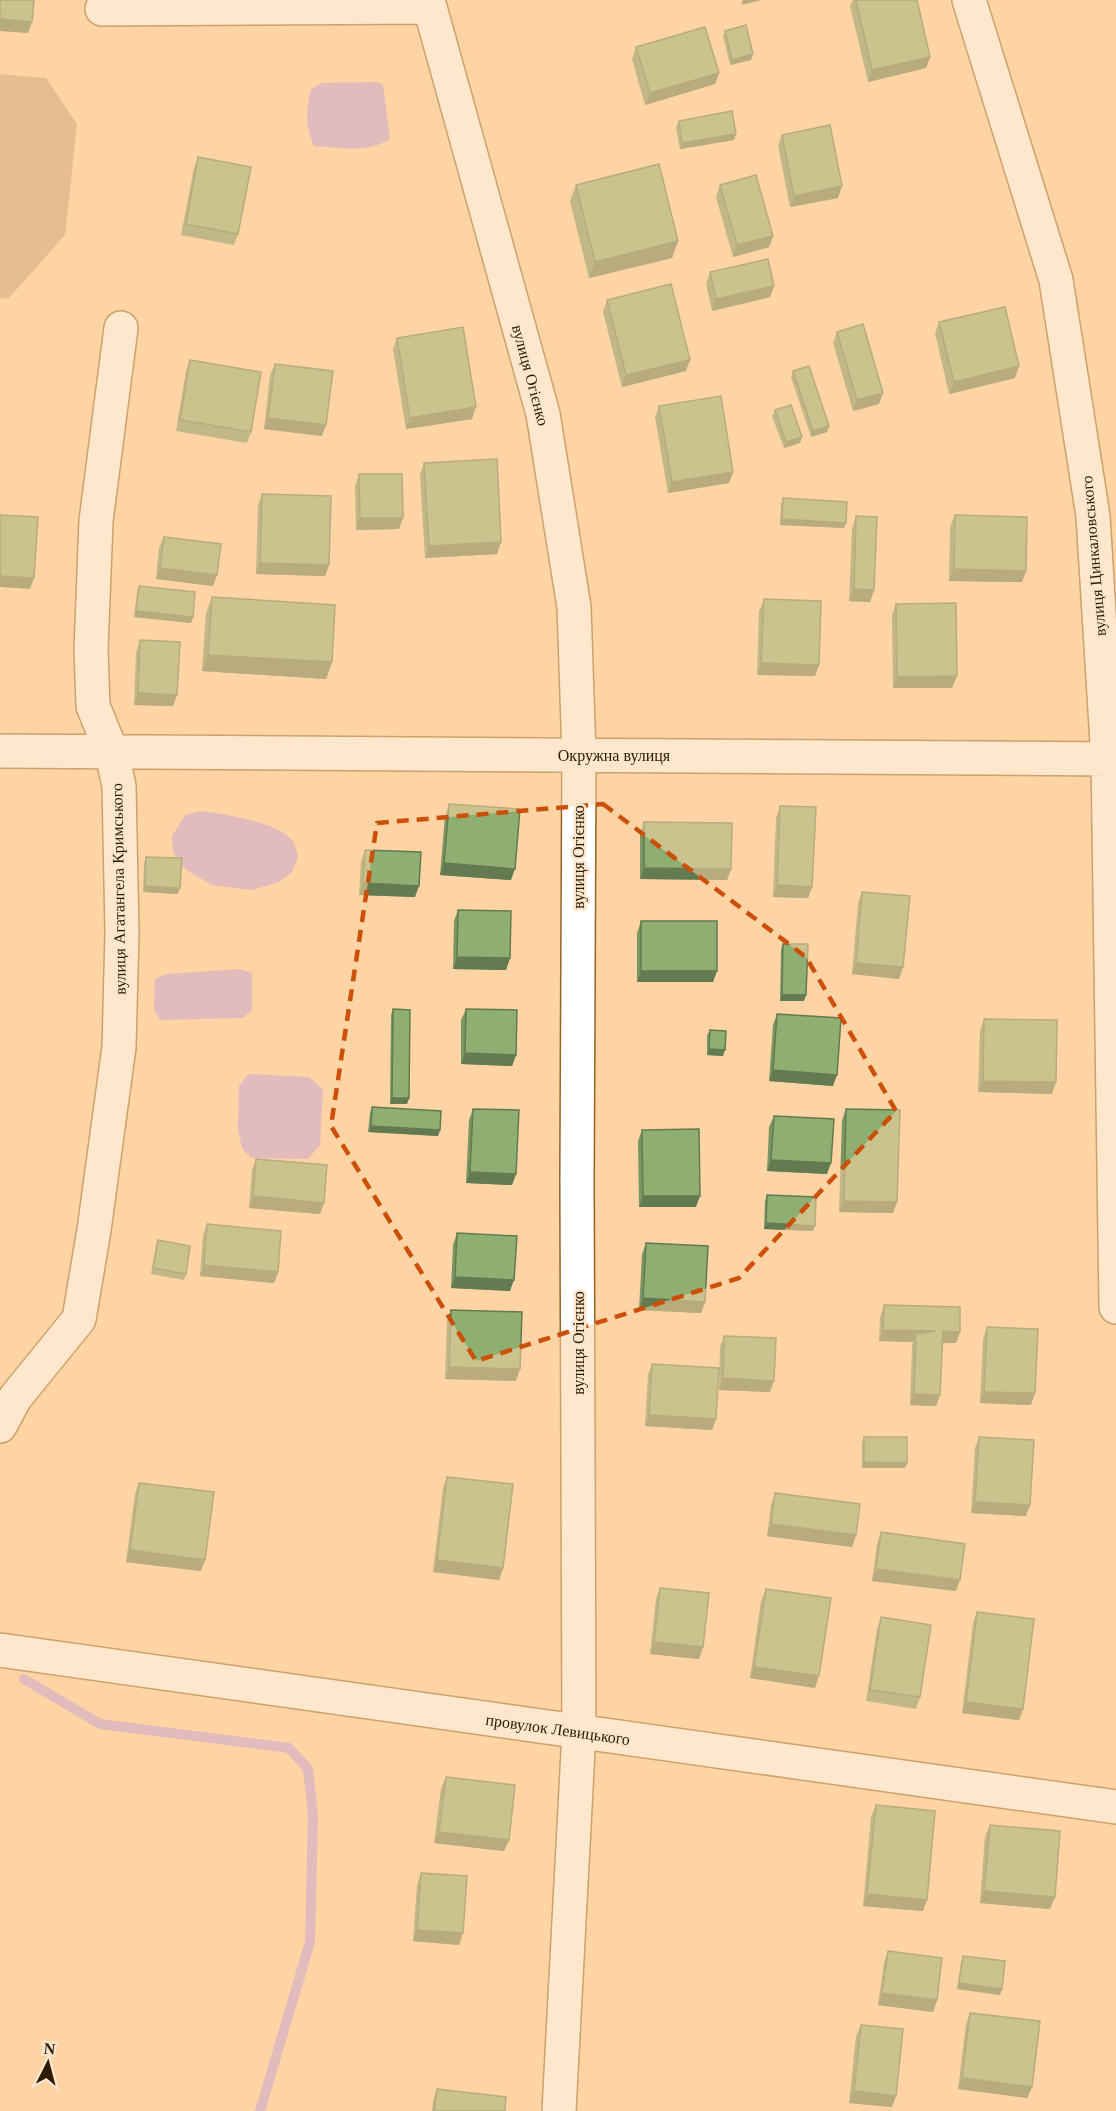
<svg xmlns="http://www.w3.org/2000/svg" width="1116" height="2111" font-family="Georgia,serif">
<style>
.green{fill:#caa273}
.water{fill:#c19ed9}
.lines{fill:none;stroke-linecap:round;stroke-linejoin:round}
.stream{stroke:#c19ed9;stroke-width:10}
.street-casing{stroke:#926425;stroke-width:36}
.street{stroke:#fff;stroke-width:33}
.wall{fill:#7b9662}
.shaded-wall{fill:#647a50}
.building{fill:#8faf72;stroke:#647a50;stroke-width:1.5}
.marked{fill:none;stroke:#cc500a;stroke-width:4.5;stroke-dasharray:12 8;stroke-linejoin:round}
.labels{text-anchor:middle;stroke-width:5;stroke-linejoin:round;paint-order:stroke}
.street-label{font-size:16px;fill:#2e1b02;stroke:#fae6ce}
</style>
<rect width="100%" height="100%" fill="#fed4a4"/>
<path class="green" d="M0,74L46,78L77,124L65,235L8,299L0,298Z"/>
<path class="water" d="M377,82L383,85L390,139C369,153 338,148 314,146C305,127 306,110 311,89L322,83Z
M202,811C227,815 274,821 292,840C295,844 297,852 298,857L292,872L279,882L252,890L212,885L186,870L173,853L172,836L185,815Z
M239,969L252,973V1010L243,1018L160,1020L154,1010L155,979L167,974Z
M248,1074L309,1077L323,1089L320,1145L308,1159L252,1158L242,1149L238,1129L239,1086Z"/>
<g class="lines">
<path class="stream" d="M24,1679L100,1724L289,1748L308,1769L313,1815L310,1942L260,2111"/>
<g class="street-casing">
<path id="street" d="M428,0L543,414L574,607L579,755L577,1181L579,1732L559,2111
M969,0L1056,280L1093,516L1108,759L1116,1307
M102,9L429,7
M0,751L1116,759
M0,1426L15,1398L79,1319L94,1230L119,1047L122,932L119,786L112,753L93,706L91,650L96,521L121,328
M0,1650L1116,1807"/>
</g>
<use href="#street" class="street"/>
</g>
<path class="wall" d="M853,0H917L930,57L926,68L868,82L850,6Z
M725,31L753,54L751,60L730,65L723,36Z
M636,47L719,73L715,84L645,105L632,59Z
M679,121L736,134L734,140L680,149L676,127Z
M782,135L838,198L790,207L778,146Z
M198,157L238,234L234,245L181,235L194,168Z
M576,185L678,241L672,258L589,278L570,201Z
M720,185L773,236L769,247L733,257L716,197Z
M710,272L774,286L770,297L712,311L706,284Z
M607,300L686,371L622,387L603,312Z
M939,322L1015,378L949,394L935,333Z
M837,332L879,404L853,411L833,343Z
M397,338L472,419L406,429L393,349Z
M190,360L251,432L247,443L176,431L186,371Z
M275,364L322,436L264,429L270,375Z
M793,371L829,426L827,432L811,437L791,377Z
M659,406L733,472L729,483L668,493L655,417Z
M775,410L800,443L784,448L772,416Z
M424,463L501,542L497,554L425,558L420,475Z
M359,474L399,529L356,530L355,486Z
M262,494L329,565L325,576L256,574L258,505Z
M783,498L846,523L844,528L780,525L781,504Z
M955,515L1022,582L949,581L950,527Z
M856,516L874,590L870,602L849,601L852,528Z
M164,537L213,586L156,579L159,548Z
M139,586L193,617L191,623L134,617L137,592Z
M212,597L332,662L326,679L202,671L206,613Z
M764,599L815,676L757,675L759,611Z
M896,604L957,676L952,688H893L892,615Z
M140,640L173,706L134,705L136,652Z
M449,804L511,880L440,875L445,816Z
M780,806L812,887L808,898L773,897L776,817Z
M644,822L731,869L727,880L640,879V833Z
M365,850L415,897L359,895L361,861Z
M146,857L178,894L143,892L144,863Z
M862,892L899,979L852,974L858,903Z
M458,910L510,958L506,970L453,969L454,921Z
M641,921L717,971L713,982H637V933Z
M783,944L804,1001H780L781,949Z
M393,1009L409,1098L407,1104H390L391,1015Z
M466,1009L516,1055L512,1066L461,1064V1020Z
M777,1014L833,1086L769,1081L773,1025Z
M984,1019L1052,1094L978,1092L980,1030Z
M710,1030L723,1056L707,1055V1035Z
M372,1107L440,1130L438,1136L368,1132L370,1113Z
M473,1109L516,1174L512,1185L466,1183L469,1120Z
M846,1109L893,1213L839,1212L842,1120Z
M774,1116L827,1174L767,1171L769,1127Z
M642,1130L696,1207H639L638,1141Z
M256,1159L320,1214L249,1208L252,1170Z
M767,1195L815,1226L813,1231L764,1229L765,1201Z
M207,1224L278,1272L274,1283L200,1276L203,1235Z
M457,1233L510,1291L451,1288L453,1245Z
M158,1240L186,1274L184,1280L151,1274L156,1245Z
M646,1243L705,1302L701,1313L639,1310L642,1254Z
M884,1305L960,1332L956,1343H942L940,1395L936,1406L910,1405L912,1345L913,1342L879,1341L880,1317Z
M451,1310L516,1381L445,1379L447,1321Z
M987,1327L1031,1405L980,1403L983,1339Z
M724,1336L770,1392L719,1390L720,1347Z
M652,1364L716,1419L712,1430L645,1426L648,1375Z
M864,1437L907,1463L905,1468H862V1443Z
M979,1437L1026,1516L971,1513L975,1448Z
M447,1477L503,1568L499,1580L433,1572L443,1488Z
M139,1483L201,1571L126,1562L135,1494Z
M775,1493L856,1535L852,1547L767,1536L771,1505Z
M881,1532L956,1591L872,1581L877,1544Z
M660,1588L699,1659L650,1654L656,1599Z
M766,1589L815,1688L750,1678L761,1601Z
M977,1612L1023,1709L1019,1720L962,1713L973,1623Z
M881,1617L920,1697L916,1709L866,1701L877,1629Z
M446,1777L504,1851L434,1843L441,1788Z
M876,1805L927,1900L923,1911L863,1906L871,1817Z
M990,1825L1050,1909L980,1903L985,1836Z
M421,1873L459,1945L413,1941L417,1885Z
M888,1951L937,2000L933,2012L878,2005L884,1963Z
M963,1956L1000,1995L957,1989L961,1962Z
M970,2013L1032,2087L1027,2098L958,2089L966,2024Z
M861,2025L892,2107L849,2103L856,2036Z
M437,2089L505,2111H432L433,2101Z"/>
<path class="shaded-wall" d="M743,0H761L741,5Z
M0,19L32,22L28,33L0,31Z
M753,54L751,60L730,65L732,60Z
M930,57L926,68L868,82L872,70Z
M719,73L715,84L645,105L650,93Z
M736,134L734,140L680,149L682,143Z
M842,186L838,198L790,207L794,196Z
M773,236L769,247L733,257L737,245Z
M678,241L672,258L589,278L595,262Z
M774,286L770,297L712,311L716,299Z
M690,360L686,371L622,387L626,375Z
M1019,366L1015,378L949,394L954,382Z
M883,393L879,404L853,411L857,400Z
M476,407L472,419L406,429L410,418Z
M268,418L326,425L322,436L264,429Z
M829,426L827,432L811,437L813,431Z
M802,437L800,443L784,448L786,442Z
M733,472L729,483L668,493L672,482Z
M360,518H403L399,529L356,530Z
M782,519L846,523L844,528L780,525Z
M501,542L497,554L425,558L429,546Z
M260,563L329,565L325,576L256,574Z
M160,568L217,575L213,586L156,579Z
M954,569L1026,571L1022,582L949,581Z
M0,576L34,578L30,589L0,587Z
M854,589L874,590L870,602L849,601Z
M136,611L193,617L191,623L134,617Z
M208,655L332,662L326,679L202,671Z
M761,663L819,665L815,676L757,675Z
M957,676L952,688H893L897,677Z
M138,693L177,695L173,706L134,705Z
M444,863L515,869L511,880L440,875Z
M644,868L731,869L727,880L640,879Z
M363,883L419,886L415,897L359,895Z
M777,885L812,887L808,898L773,897Z
M145,886L180,888L178,894L143,892Z
M457,957L510,958L506,970L453,969Z
M856,963L903,967L899,979L852,974Z
M641,971H717L713,982H637Z
M782,995H806L804,1001H780Z
M709,1049L725,1050L723,1056L707,1055Z
M465,1053L516,1055L512,1066L461,1064Z
M773,1070L837,1075L833,1086L769,1081Z
M983,1081L1056,1082L1052,1094L978,1092Z
M392,1098H409L407,1104H390Z
M371,1126L440,1130L438,1136L368,1132Z
M771,1160L831,1163L827,1174L767,1171Z
M470,1172L516,1174L512,1185L466,1183Z
M253,1196L324,1203L320,1214L249,1208Z
M643,1196H700L696,1207H639Z
M844,1201L897,1202L893,1213L839,1212Z
M766,1223L815,1226L813,1231L764,1229Z
M204,1265L278,1272L274,1283L200,1276Z
M455,1277L514,1280L510,1291L451,1288Z
M643,1298L705,1302L701,1313L639,1310Z
M883,1330L936,1331L916,1334L913,1342L879,1341Z
M943,1331L960,1332L956,1343H939Z
M449,1367L520,1369L516,1381L445,1379Z
M723,1378L774,1381L770,1392L719,1390Z
M984,1392L1035,1393L1031,1405L980,1403Z
M914,1394L940,1395L936,1406L910,1405Z
M649,1415L716,1419L712,1430L645,1426Z
M864,1462L907,1463L905,1468H862Z
M975,1502L1030,1505L1026,1516L971,1513Z
M771,1524L856,1535L852,1547L767,1536Z
M130,1550L205,1560L201,1571L126,1562Z
M437,1560L503,1568L499,1580L433,1572Z
M876,1569L960,1580L956,1591L872,1581Z
M654,1642L703,1647L699,1659L650,1654Z
M754,1667L819,1676L815,1688L750,1678Z
M966,1702L1023,1709L1019,1720L962,1713Z
M439,1832L509,1840L504,1851L434,1843Z
M984,1891L1055,1897L1050,1909L980,1903Z
M867,1894L927,1900L923,1911L863,1906Z
M417,1930L463,1933L459,1945L413,1941Z
M959,1983L1002,1989L1000,1995L957,1989Z
M882,1993L937,2000L933,2012L878,2005Z
M962,2078L1032,2087L1027,2098L958,2089Z
M854,2091L896,2096L892,2107L849,2103Z"/>
<path class="building" d="M0,0H34L32,22L0,19Z
M856,0H917L930,57L872,70Z
M746,25L753,54L732,60L725,31Z
M705,27L719,73L650,93L636,47Z
M732,111L736,134L682,143L679,121Z
M830,125L842,186L794,196L782,135Z
M198,157L251,167L238,234L186,224Z
M659,164L678,241L595,262L576,185Z
M756,175L773,236L737,245L720,185Z
M768,259L774,286L716,299L710,272Z
M671,284L690,360L626,375L607,300Z
M1005,307L1019,366L954,382L939,322Z
M863,324L883,393L857,400L837,332Z
M463,327L476,407L410,418L397,338Z
M190,360L261,372L251,432L180,420Z
M275,364L333,371L326,425L268,418Z
M809,366L829,426L813,431L793,371Z
M721,396L733,472L672,482L659,406Z
M791,405L802,437L786,442L775,410Z
M497,459L501,542L429,546L424,463Z
M359,474H402L403,518H360Z
M262,494L331,496L329,565L260,563Z
M783,498L847,502L846,523L782,519Z
M0,515L38,517L34,578L0,576Z
M955,515L1027,517L1026,571L954,569Z
M856,516L877,517L874,590L854,589Z
M164,537L221,544L217,575L160,568Z
M139,586L195,592L193,617L136,611Z
M212,597L335,605L332,662L208,655Z
M764,599L821,601L819,665L761,663Z
M956,603L957,676L897,677L896,604Z
M140,640L180,642L177,695L138,693Z
M449,804L520,809L515,869L444,863Z
M780,806L816,807L812,887L777,885Z
M644,822L732,823L731,869L644,868Z
M365,850L421,852L419,886L363,883Z
M146,857L182,858L180,888L145,886Z
M862,892L910,896L903,967L856,963Z
M458,910L511,911L510,958L457,957Z
M641,921H717V971H641Z
M783,944H808L806,995H782Z
M393,1009L410,1010L409,1098H392Z
M466,1009L517,1010L516,1055L465,1053Z
M777,1014L841,1018L837,1075L773,1070Z
M984,1019L1057,1020L1056,1082L983,1081Z
M710,1030L726,1031L725,1050L709,1049Z
M372,1107L441,1111L440,1130L371,1126Z
M473,1109L519,1110L516,1174L470,1172Z
M846,1109L900,1110L897,1202L844,1201Z
M774,1116L834,1119L831,1163L771,1160Z
M699,1129L700,1196H643L642,1130Z
M256,1159L327,1165L324,1203L253,1196Z
M767,1195L816,1197L815,1226L766,1223Z
M207,1224L281,1231L278,1272L204,1265Z
M457,1233L517,1236L514,1280L455,1277Z
M158,1240L190,1246L186,1274L153,1268Z
M646,1243L708,1246L705,1302L643,1298Z
M884,1305L960,1307V1332L943,1331L940,1395L914,1394L916,1334L936,1331L883,1330Z
M451,1310L522,1312L520,1369L449,1367Z
M987,1327L1038,1329L1035,1393L984,1392Z
M724,1336L776,1338L774,1381L723,1378Z
M652,1364L719,1368L716,1419L649,1415Z
M864,1437H907V1463L864,1462Z
M979,1437L1034,1440L1030,1505L975,1502Z
M447,1477L513,1484L503,1568L437,1560Z
M139,1483L214,1492L205,1560L130,1550Z
M775,1493L860,1504L856,1535L771,1524Z
M881,1532L965,1544L960,1580L876,1569Z
M660,1588L709,1593L703,1647L654,1642Z
M766,1589L831,1598L819,1676L754,1667Z
M977,1612L1034,1619L1023,1709L966,1702Z
M881,1617L931,1625L920,1697L870,1690Z
M446,1777L515,1785L509,1840L439,1832Z
M876,1805L935,1811L927,1900L867,1894Z
M990,1825L1060,1831L1055,1897L984,1891Z
M421,1873L467,1876L463,1933L417,1930Z
M888,1951L942,1958L937,2000L882,1993Z
M963,1956L1005,1961L1002,1989L959,1983Z
M970,2013L1040,2021L1032,2087L962,2078Z
M861,2025L903,2029L896,2096L854,2091Z
M437,2089L506,2097L505,2111H434Z"/>
<path d="M0 0H1116V2111H0ZM603,804L806,957L896,1111L739,1278L476,1361L331,1126L377,823Z" fill="#fed4a4" fill-opacity=".55" fill-rule="evenodd"/>
<path class="marked" d="M603,804L806,957L896,1111L739,1278L476,1361L331,1126L377,823Z"/>
<g class="labels">
<g class="street-label">
<text transform="translate(531 375) rotate(75)" y="6">вулиця Огієнко</text>
<text transform="translate(1093 556) rotate(-95)" y="6">вулиця Цинкаловського</text>
<text x="614" y="761">Окружна вулиця</text>
<text transform="translate(578 857) rotate(-90)" y="6">вулиця Огієнко</text>
<text transform="translate(118 889) rotate(-91)" y="6">вулиця Агатангела Кримського</text>
<text transform="translate(578 1343) rotate(-90)" y="6">вулиця Огієнко</text>
<text transform="translate(558 1729) rotate(8)" y="6">провулок Левицького</text>
</g>
</g>
<g transform="translate(48 2063) rotate(6)" stroke="#fae6ce" stroke-width="4.5" paint-order="stroke">
<path d="M0-4.5L10 22L0 15L-10 22Z" fill="#2e1b02"/>
<text y="-9" font-size="16" font-weight="bold" text-anchor="middle" fill="#2e1b02">N</text>
</g>
</svg>
